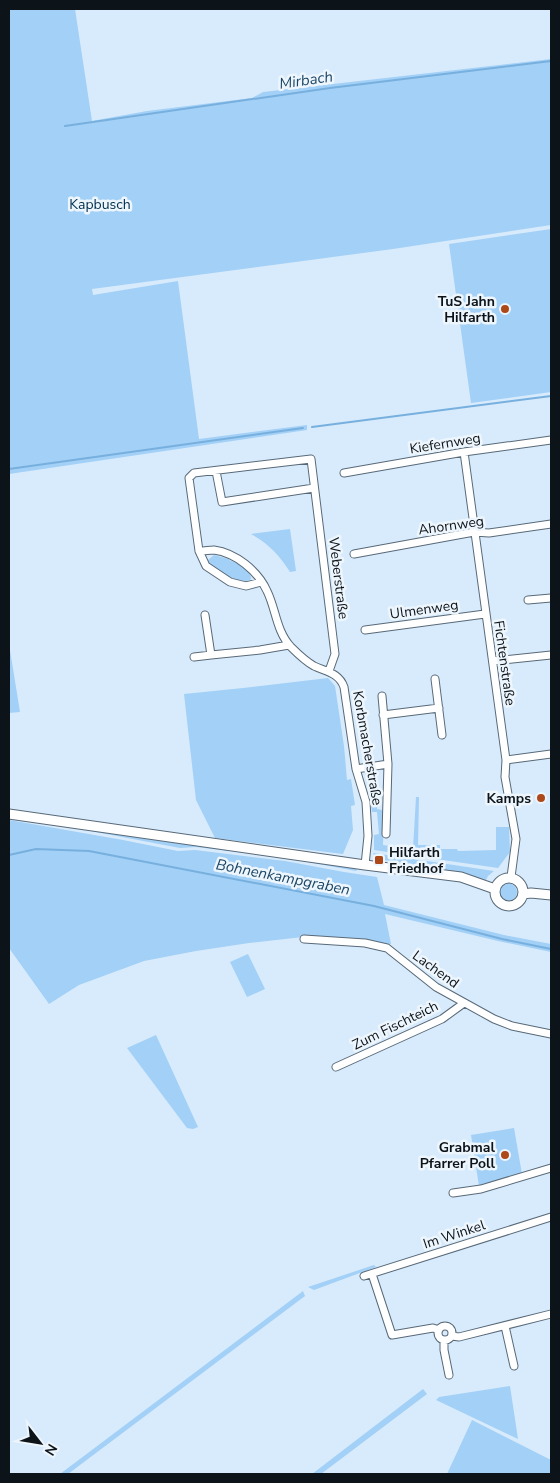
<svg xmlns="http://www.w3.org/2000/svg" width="560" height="1483" font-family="'Nunito Sans',sans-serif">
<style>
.green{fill:#a3d0f6}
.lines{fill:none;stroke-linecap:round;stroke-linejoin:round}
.stream{stroke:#77b0de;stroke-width:2}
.minor-casing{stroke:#586978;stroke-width:9}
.major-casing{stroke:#586978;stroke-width:11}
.minor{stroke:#fff;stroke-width:7}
.major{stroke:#fff;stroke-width:9}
.poi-dot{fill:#ad4818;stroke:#eef6fd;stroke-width:2}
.labels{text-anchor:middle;stroke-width:5;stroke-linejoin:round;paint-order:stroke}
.park-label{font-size:14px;fill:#002e4c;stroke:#eef6fd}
.poi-label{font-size:14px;font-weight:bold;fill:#0d1419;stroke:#eef6fd;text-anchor:end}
.street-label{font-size:14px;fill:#0d1419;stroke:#eef6fd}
.water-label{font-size:15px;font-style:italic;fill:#1b4666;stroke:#eef6fd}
</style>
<rect width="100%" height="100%" fill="#d7ebfc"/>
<path class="green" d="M9,9H75L92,121L147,111L252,98L263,92L551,59V225L393,249L92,289L93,295L178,281L199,439L307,425V430L9,474Z
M551,229V392L471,403L449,244Z
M290,529L296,571L290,572C280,556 268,543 251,534Z
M214,555L229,559V560C238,564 251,567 251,579C242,587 211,569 208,560Z
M9,644L20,712L9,713Z
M328,678L335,686L344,746L347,780L351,779L355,805L351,806L353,830L343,854L215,838L196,800L184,694L243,688Z
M416,797H419L418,845H440V849H457L458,851L496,850V827H509L510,852L498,868L374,850V835L379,834L377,812H372L371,806L377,804V809L382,810L384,813L383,845L413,849Z
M9,820L123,840L178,851L195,850L285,861L344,872L377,877L384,905L504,935L551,944V952L498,941L385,914L391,944L303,937L249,943L196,951L144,961L79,985L49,1004L9,948Z
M52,822L154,840L306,860L357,869L356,871L281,857L196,847L180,848L59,825Z
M373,853L494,871L488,876L486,880L462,874L412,866V864L384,860V862L376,859Z
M499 892a9 9 0 1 1 18 0a9 9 0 1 1-18 0Z
M248,954L265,989L247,997L230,962Z
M156,1035L198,1127L193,1129L187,1128L127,1048Z
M514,1128L522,1174L479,1186L471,1135Z
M374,1265L376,1267L314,1290L308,1287Z
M303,1291L305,1296L68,1474H60Z
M510,1386L518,1439L436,1400L439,1397Z
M423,1389L427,1394L321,1474H312Z
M472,1420L551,1460L550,1474H447Z"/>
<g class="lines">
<path class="stream" d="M65,126L330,88L551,61
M312,427L551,396
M9,469L303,428
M9,855L36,849L89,851L374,906L502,939L551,949"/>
<g class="minor-casing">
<path id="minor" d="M464,452L506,760L505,777L516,839L511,877
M216,471L222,502L314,488
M344,473L464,452L551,440
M199,551L206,566L230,582L246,586L261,582
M354,554L474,532L489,533L551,524
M528,600L551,598
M205,615L211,655L260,650L289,645
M365,630L485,614
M194,657L211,655
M493,661L551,655
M329,671L335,654L311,459L194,473L189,478L199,551C204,551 210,550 214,550C236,553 258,571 267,591C276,609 276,631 291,647C298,654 305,661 314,666C327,672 339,673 344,687L356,769L366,802L368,836L365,865
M435,679L442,735
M383,715L439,708
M506,760L551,754
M356,769L388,764L382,696
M386,834L388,764
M304,939L365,943L387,948L436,987L494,1019L512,1026L551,1034
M336,1067L442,1019L464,1003
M453,1193L481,1189L551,1168
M372,1274L392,1335L433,1328L439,1330
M364,1276L551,1217
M438 1333a7 7 0 1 1 14 0a7 7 0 1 1-14 0Z
M505,1326L514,1366
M452,1336L459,1337L551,1314
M444,1340V1350L449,1375"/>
</g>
<g class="major-casing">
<path id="major" d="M9,814L365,865L461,877L495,889
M495 892a14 14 0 1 1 28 0a14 14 0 1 1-28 0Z
M523,894L531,893L551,895"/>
</g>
<use href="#minor" class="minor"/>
<use href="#major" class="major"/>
</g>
<g class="poi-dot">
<circle cx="505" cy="309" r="5"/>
<circle cx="541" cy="798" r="5"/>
<rect x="374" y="855" width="10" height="10" rx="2.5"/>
<circle cx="505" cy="1155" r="5"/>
</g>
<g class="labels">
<g class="park-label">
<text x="100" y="209">Kapbusch</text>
</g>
<g class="poi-label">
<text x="495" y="306">TuS Jahn<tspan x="495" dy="16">Hilfarth</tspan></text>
<text x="531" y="803">Kamps</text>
<text x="389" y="857" text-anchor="start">Hilfarth<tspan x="389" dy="16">Friedhof</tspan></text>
<text x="495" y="1152">Grabmal<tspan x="495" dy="16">Pfarrer Poll</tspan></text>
</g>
<g class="street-label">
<text transform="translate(445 443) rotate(-9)" y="5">Kiefernweg</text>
<text transform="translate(451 525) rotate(-8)" y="5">Ahornweg</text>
<text transform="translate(339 578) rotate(83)" y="5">Weberstraße</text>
<text transform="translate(424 609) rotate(-8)" y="5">Ulmenweg</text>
<text transform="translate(505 663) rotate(82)" y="5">Fichtenstraße</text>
<text transform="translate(368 748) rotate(80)" y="5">Korbmacherstraße</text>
<text transform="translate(436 969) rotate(36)" y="5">Lachend</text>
<text transform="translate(395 1025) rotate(-26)" y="5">Zum Fischteich</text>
<text transform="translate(454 1234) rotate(-18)" y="5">Im Winkel</text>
</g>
<g class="water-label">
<text transform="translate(306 80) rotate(-8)" y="5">Mirbach</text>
<text transform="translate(283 877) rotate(11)" y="5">Bohnenkampgraben</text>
</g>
</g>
<rect width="560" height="1483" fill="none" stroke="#0d1419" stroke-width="20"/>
<g transform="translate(40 1443) rotate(121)" stroke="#eef6fd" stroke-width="4" paint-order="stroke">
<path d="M0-4L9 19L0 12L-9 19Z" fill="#0d1419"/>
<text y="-8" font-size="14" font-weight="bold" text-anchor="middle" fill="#0d1419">N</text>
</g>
</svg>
